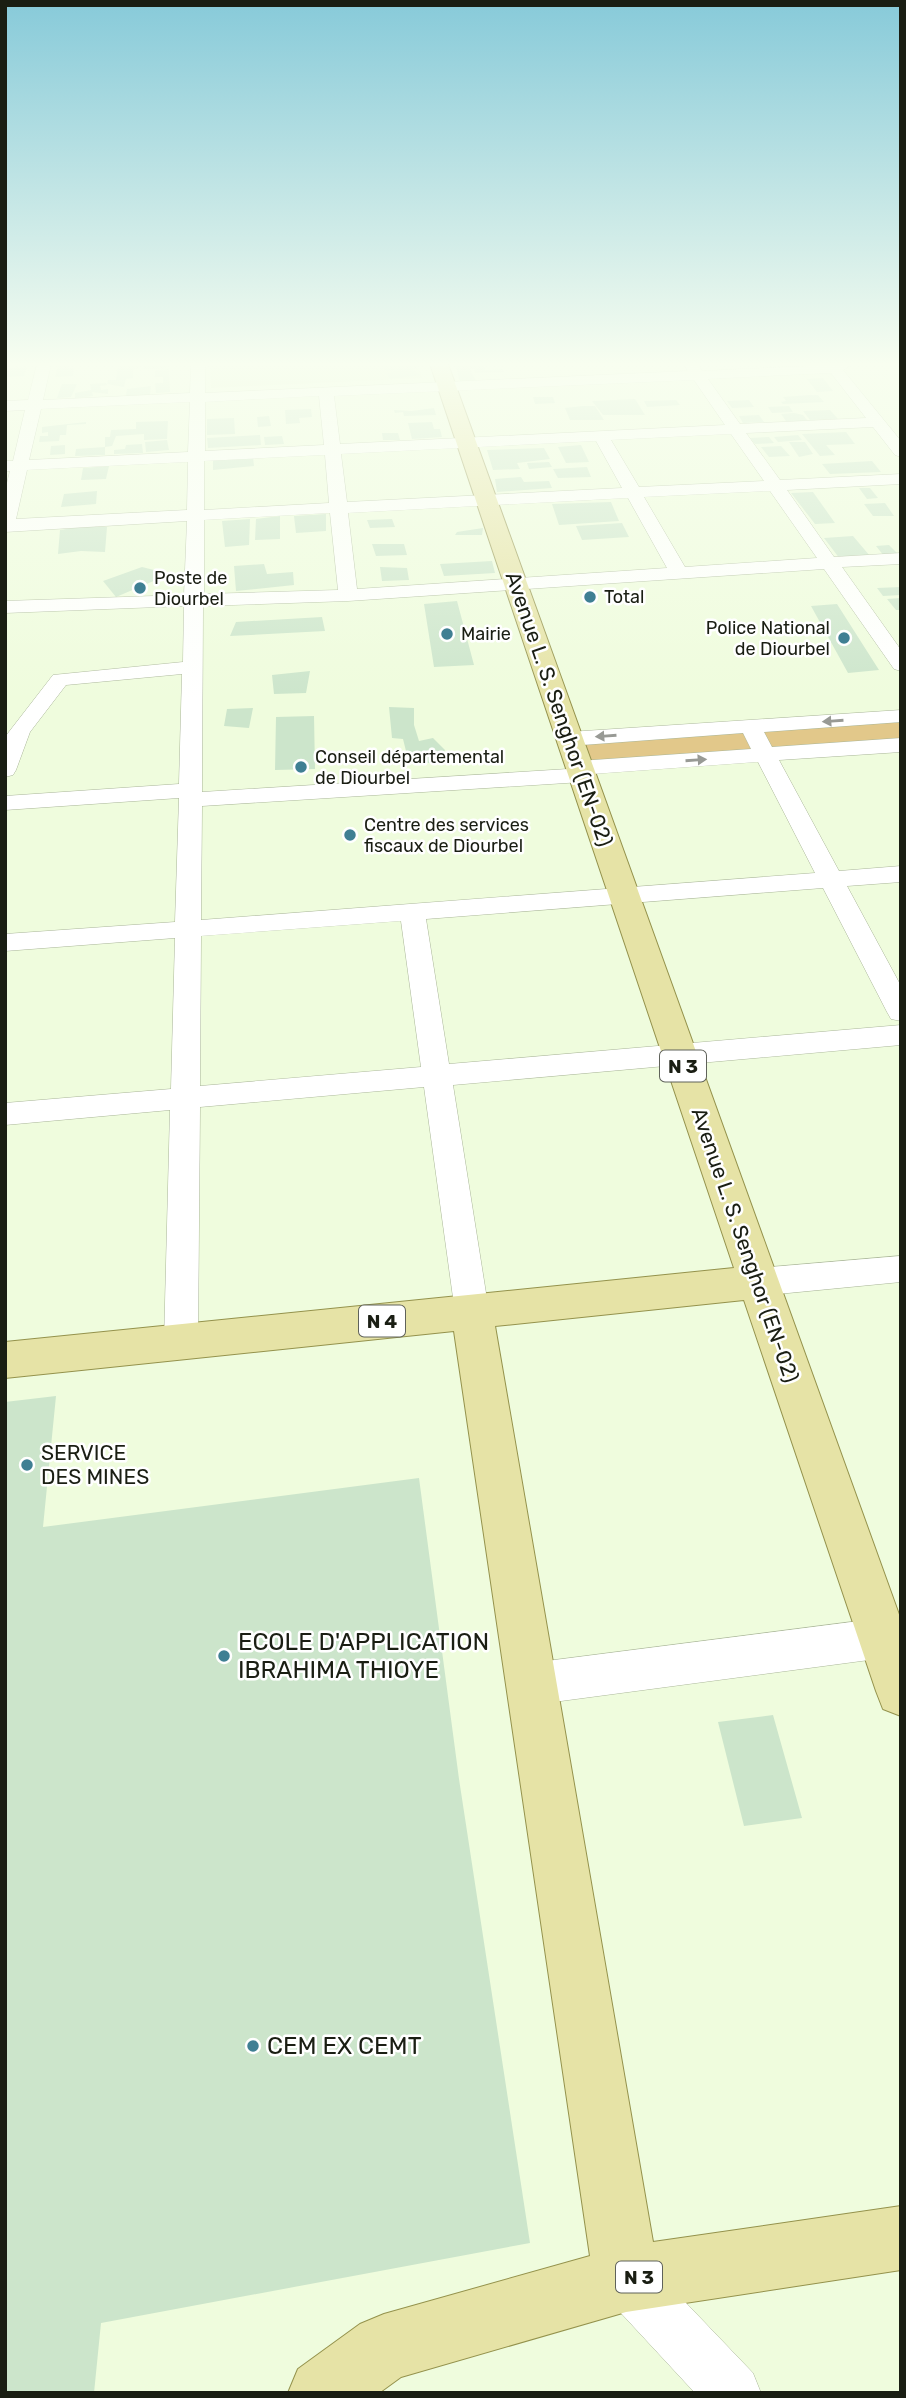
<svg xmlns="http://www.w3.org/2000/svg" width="906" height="2398" font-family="Rubik,sans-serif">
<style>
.built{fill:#e1f1cb}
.green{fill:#e2c88a}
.building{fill:#cce5cb}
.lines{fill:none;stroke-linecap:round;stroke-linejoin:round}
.minor-casing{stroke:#aab699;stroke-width:1}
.major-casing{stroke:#94924c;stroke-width:2}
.minor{fill:#fff;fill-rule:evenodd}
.major{fill:#e6e3a6;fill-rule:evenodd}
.oneway{fill:#989a95}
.poi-dot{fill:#3f7f93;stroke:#fff;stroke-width:2.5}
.labels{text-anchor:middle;stroke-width:5;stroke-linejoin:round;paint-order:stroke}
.far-poi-label{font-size:18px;fill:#1a1e13;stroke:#fff;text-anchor:start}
.shield{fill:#fff;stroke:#5f625a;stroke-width:2}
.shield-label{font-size:19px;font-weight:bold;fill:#1a1e13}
.street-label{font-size:21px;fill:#1a1e13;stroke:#fff}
.poi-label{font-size:21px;fill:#1a1e13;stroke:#fff;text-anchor:start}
.near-poi-label{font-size:24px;fill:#1a1e13;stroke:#fff;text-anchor:start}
</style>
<rect width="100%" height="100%" fill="#effcdd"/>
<path class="built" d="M418,364L422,378L211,388L210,365Z"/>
<path class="green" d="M901,722V740L586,761L580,744Z"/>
<path class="building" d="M118,364H141V367L133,370V378L126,379L124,387L107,384L108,380H116Z
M143,364H169V368L143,369Z
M384,364H418L419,367L412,369L421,375L390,379L387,374L394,371H385Z
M455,364H483L485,370L503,369L504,372L475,373L474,369H470L476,381L460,382L457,371L466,370H457Z
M70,365L69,368H74L73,376L55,377L58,366Z
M27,367L24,376L5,377V368Z
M169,369L170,392L156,393L155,383H163V377H155V370Z
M823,378L833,391L817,392L807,379Z
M106,383L107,385L100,386L101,390L108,389V394L92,392L93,396L75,398V393L91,390L90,384Z
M62,384H77L71,397L57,398Z
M151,386L150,395L126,396L127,389Z
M810,395H818L824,402L783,404L781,402L786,401L783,397Z
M533,397H553L555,403L535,404Z
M635,399L645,415H603L592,401Z
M676,400L680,405L647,407L644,401Z
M749,400L754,407L732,408L727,401Z
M583,406H595L604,420H570L565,408Z
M789,406L793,412L772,413L768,407Z
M434,408L436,415L404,416L403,412L395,413L394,410L412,411Z
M311,409L312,417L299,418L300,423L286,424L285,410Z
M830,410L838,419L810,420L803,411Z
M794,413L803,415L807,420L801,421L803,423L788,424L781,414Z
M759,415L764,422L743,423L739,416Z
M269,416L271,426L258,427L257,417Z
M234,418L235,434L207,435V419Z
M168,421L167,439L144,440V434L116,436L112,446L105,447V437H110L111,430L136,429V422Z
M86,422V424L67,425L66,435H60L59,441L39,442L40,436H48V432L42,433V427Z
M432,422L434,429H440L442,437L412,439L408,423Z
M846,432L855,444L826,445L835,455L820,456L802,434Z
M382,433H398L400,440H383Z
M260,435L261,445L208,448L207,438Z
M798,435L802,440L778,442L774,437Z
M282,436L284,444L265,445L264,437Z
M769,437L774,443L755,444L750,438Z
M167,440L169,450L146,452L145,442Z
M789,442H805L813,454L799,457Z
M142,444L143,453L114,454V450L125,449L126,445Z
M65,445V454L50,455L51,446Z
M581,445L589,462L566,463L558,447Z
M781,446L790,456L769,457L761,447Z
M105,447V455L75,456L76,449Z
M544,448L550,459L517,463L520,469L493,470L487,450Z
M253,457L254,466L213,470V458Z
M872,461L881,472L830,474L822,464Z
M549,462L552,467L529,469L527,463Z
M109,466L106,479L81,480L83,468Z
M587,467L591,477L558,478L553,469Z
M521,477L524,482L549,481L552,488L497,492L495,479Z
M859,488H870L878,498L867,499Z
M97,491L96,504L61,507L64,494Z
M813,492L835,523L815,524L791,493Z
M611,502L619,521L559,525L552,504Z
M885,503L894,516H873L864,504Z
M326,514V531L296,533L294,516Z
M280,516V539L255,540L256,519Z
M250,519L249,545L225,547L222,521Z
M392,519L395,527L370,528L367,520Z
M622,523L629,537L582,540L576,526Z
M85,526L107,527L105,552L81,551L58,554L60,530Z
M483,528L482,535H455L457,532Z
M853,536L870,556L840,559L824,538Z
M372,544H404L407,555L376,556Z
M889,545L899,555L884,556L876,546Z
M492,561L495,573L444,576L440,564Z
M264,564L267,574L293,572L294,585L236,591L234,566Z
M142,567L170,574L116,597L103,581Z
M380,567L407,568L409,580L382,581Z
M901,587V595L883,596L877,588Z
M901,598V610H896L887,599Z
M457,601L474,665L434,667L424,604Z
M837,604L879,670L848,673L811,606Z
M322,617L325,631L230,636L236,622Z
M310,671L306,693L274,694L272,675Z
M389,707L414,708V725L419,741L433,738L445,750L440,762L428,763L408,759L403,739L392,738Z
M253,708L249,728L224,726L227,709Z
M314,716L315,769L275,770L276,717Z
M56,1396L43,1527L419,1478L459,1779L530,2243L101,2323L94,2393H5V1402Z
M773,1715L802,1818L744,1826L718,1722Z"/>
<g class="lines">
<g class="minor-casing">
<path id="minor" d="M37,364H51L43,400L190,393L191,364H205V393L688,371L683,364H698L702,371L852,364L843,370L901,441V457L895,455L873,427L746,433L780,480L901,474V484L787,490L834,557L901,553V564L842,567L901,650V671L894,669L824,569L348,601L203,606L202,792L568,769L571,763L579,761L751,749L743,733L569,746L561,744L558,739L561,734L569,732L901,710V722L764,732L772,747L901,738V752L779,760L839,871L901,866V882L847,886L901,986V1021L891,1019L887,1012L823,888L426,919L449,1064L901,1025V1045L453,1085L489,1312L484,1322L472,1326L460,1322L455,1312L424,1087L200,1107L198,1342L193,1352L181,1357L169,1352L164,1342L170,1110L5,1125V1103L171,1089L175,938L5,951V934L175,922L179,798L5,810V796L179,784L182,674L66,685L30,732L16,770L13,775L5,777V737L53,675L183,662L184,606L5,613V601L184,595L187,521L5,532V491L10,471H5V461H13L25,410L5,411V401L28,400ZM831,373L866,418L740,424L708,379ZM694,380L725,425L340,444L334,396ZM319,396L324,445L205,451V402ZM190,402L188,452L29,460L41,409ZM731,434L764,481L639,487L611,440ZM596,441L622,488L347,502L341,454ZM325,455L329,503L204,510V461ZM188,462L187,510L16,519L27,470ZM770,491L817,558L685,567L644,497ZM628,498L667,568L357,589L348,513ZM330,513L338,590L204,594V520ZM758,762L815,873L201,920L202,806L582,782L590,780L593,774ZM401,921L421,1067L200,1086L201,936Z
M901,1256V1282L758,1296L746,1292L741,1282L746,1272L758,1268Z
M899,1616V1656L531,1705L516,1699L510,1684L516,1669L531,1663Z
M626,2252L645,2260L753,2373L761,2393H695L607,2298L599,2279L607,2260Z"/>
</g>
<g class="major-casing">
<path id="major" d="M430,364H448L901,1620V1716L883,1709L876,1691L744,1300L495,1326L653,2242L901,2206V2270L626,2312L401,2377L379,2393H288L298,2369L360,2324L384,2314L590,2256L454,1331L5,1378V1342L734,1268Z"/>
</g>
<use href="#minor" class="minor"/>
<use href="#major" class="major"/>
</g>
<defs><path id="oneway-solid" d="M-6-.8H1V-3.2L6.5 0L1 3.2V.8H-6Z" transform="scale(1.75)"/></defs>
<g class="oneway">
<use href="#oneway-solid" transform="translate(833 721) rotate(176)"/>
<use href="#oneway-solid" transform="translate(606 736) rotate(176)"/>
<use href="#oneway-solid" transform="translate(696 760) rotate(-4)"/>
</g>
<linearGradient id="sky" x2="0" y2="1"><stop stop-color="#87cad9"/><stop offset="0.52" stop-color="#f8fef0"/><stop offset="1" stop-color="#f8fef0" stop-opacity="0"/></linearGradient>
<rect width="906" height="700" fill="url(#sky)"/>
<g class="poi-dot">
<circle cx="140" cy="588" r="7"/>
<circle cx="590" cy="597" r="7"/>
<circle cx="447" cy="634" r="7"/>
<circle cx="844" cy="638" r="7"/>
<circle cx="301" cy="767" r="7"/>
<circle cx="350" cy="835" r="7"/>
<circle cx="27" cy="1465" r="7"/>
<circle cx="224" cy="1656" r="7"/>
<circle cx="253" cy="2046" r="7"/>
</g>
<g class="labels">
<g class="far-poi-label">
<text x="154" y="584">Poste de<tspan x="154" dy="21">Diourbel</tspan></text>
<text x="604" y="603">Total</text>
<text x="830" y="634" text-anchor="end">Police National<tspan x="830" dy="21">de Diourbel</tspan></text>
<text x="461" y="640">Mairie</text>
<text x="315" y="763">Conseil départemental<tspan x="315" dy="21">de Diourbel</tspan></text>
<text x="364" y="831">Centre des services<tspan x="364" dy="21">fiscaux de Diourbel</tspan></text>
</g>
<g class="shield">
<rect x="660" y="1050.5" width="46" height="31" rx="5"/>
<rect x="359" y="1305.5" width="46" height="31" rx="5"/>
<rect x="616" y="2261.5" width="46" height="31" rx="5"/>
</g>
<g class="shield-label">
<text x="683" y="1073">N 3</text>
<text x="382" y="1328">N 4</text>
<text x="639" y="2284">N 3</text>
</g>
<g class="street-label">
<text transform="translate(559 709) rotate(71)" y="7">Avenue L. S. Senghor (EN-02)</text>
<text transform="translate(745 1245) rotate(71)" y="7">Avenue L. S. Senghor (EN-02)</text>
</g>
<g class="poi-label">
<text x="41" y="1460">SERVICE<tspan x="41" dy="24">DES MINES</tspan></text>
</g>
<g class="near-poi-label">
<text x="238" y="1650">ECOLE D'APPLICATION<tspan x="238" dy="28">IBRAHIMA THIOYE</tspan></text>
<text x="267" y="2054">CEM EX CEMT</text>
</g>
</g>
<rect width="906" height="2398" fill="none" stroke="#1a1e13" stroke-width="14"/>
</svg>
